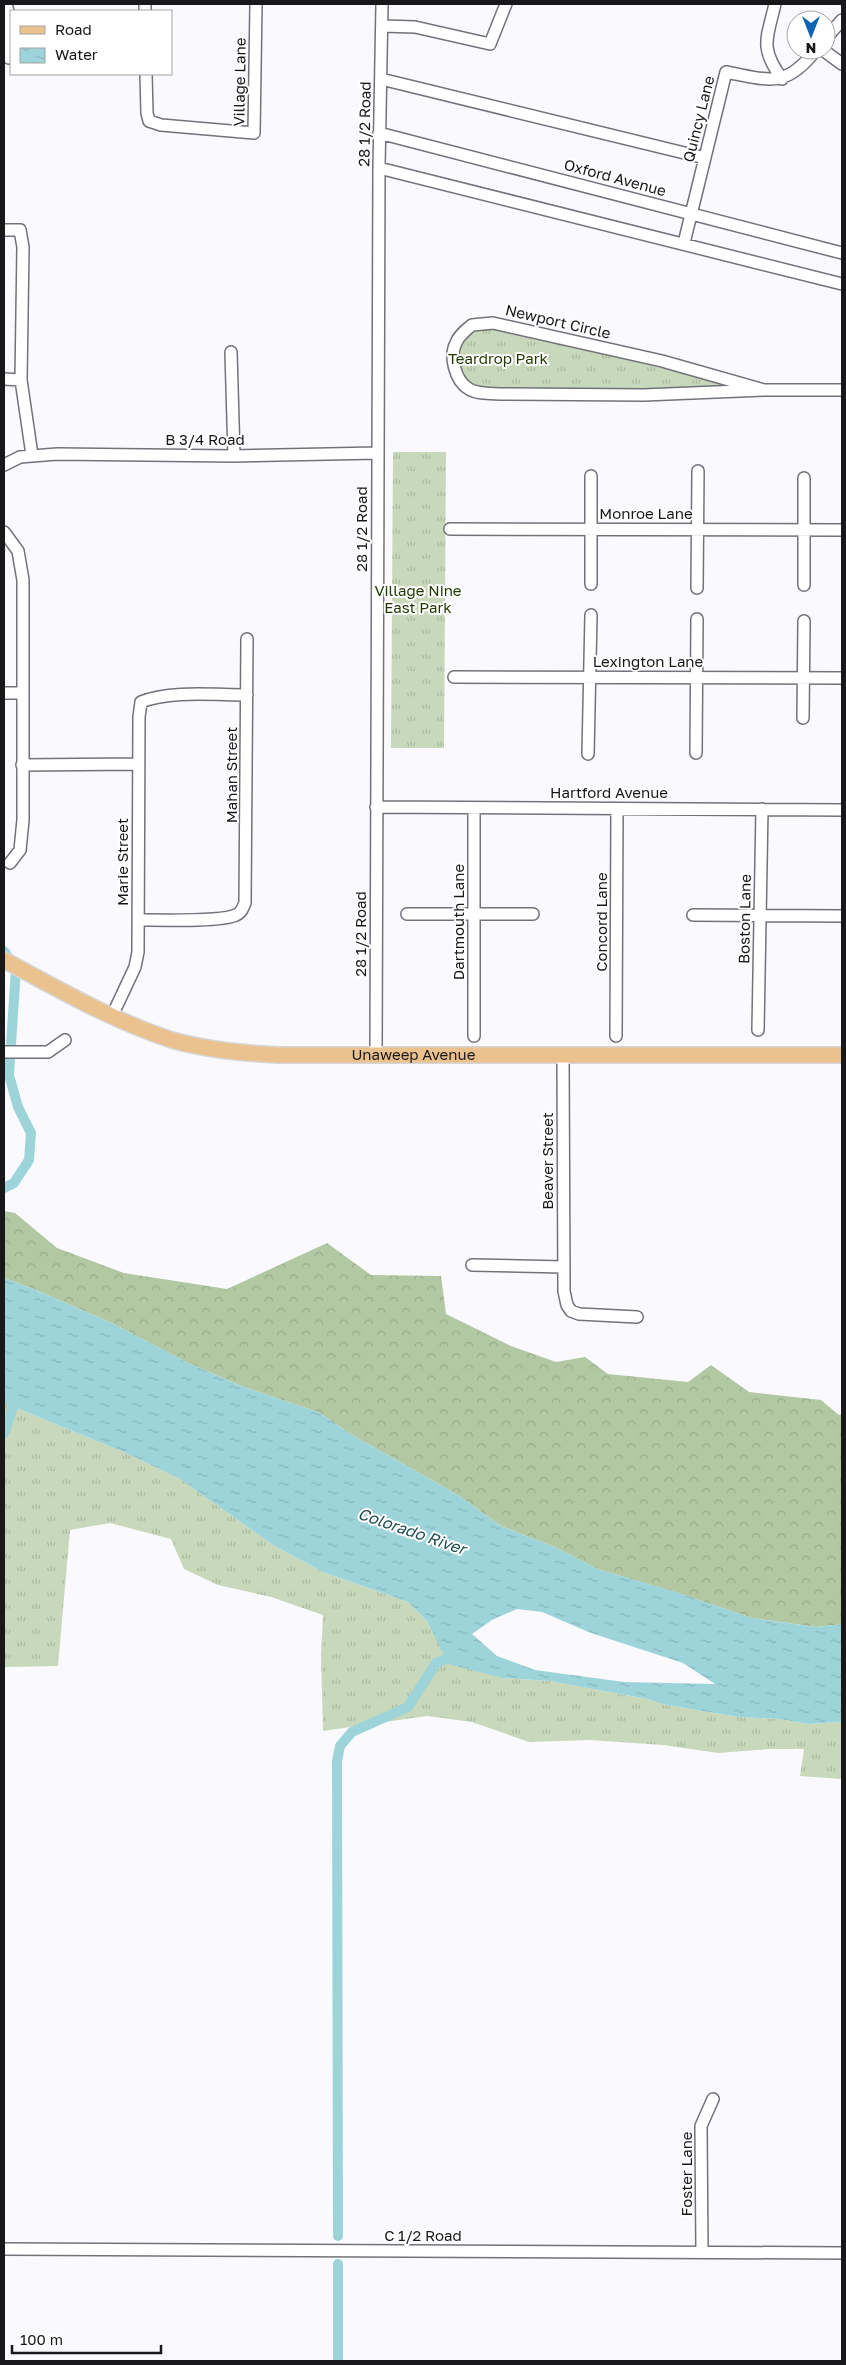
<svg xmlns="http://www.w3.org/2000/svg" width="846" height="2365" font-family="'Golos Text',sans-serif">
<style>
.grass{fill:url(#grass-tufts)}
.forest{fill:url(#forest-crowns)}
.water{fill:url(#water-ripples);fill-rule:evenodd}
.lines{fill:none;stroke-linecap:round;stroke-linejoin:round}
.canal{stroke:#9dd4da;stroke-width:10}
.minor-casing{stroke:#73727a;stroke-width:14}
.major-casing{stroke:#d5d5d6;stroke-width:18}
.minor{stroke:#fff;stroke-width:11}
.major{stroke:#ebc28d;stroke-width:15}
.labels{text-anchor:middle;stroke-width:4;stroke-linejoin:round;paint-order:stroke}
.street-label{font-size:15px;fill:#18181b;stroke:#fff}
.park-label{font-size:15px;fill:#1f3900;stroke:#fff}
.water-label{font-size:16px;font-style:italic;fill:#1f4f54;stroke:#fff}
</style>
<defs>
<pattern id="grass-tufts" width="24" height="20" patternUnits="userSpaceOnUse" patternTransform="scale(1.25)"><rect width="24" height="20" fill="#c7d8bb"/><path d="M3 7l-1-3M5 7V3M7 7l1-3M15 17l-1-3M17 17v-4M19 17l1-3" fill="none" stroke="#aab9a0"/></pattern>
<pattern id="forest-crowns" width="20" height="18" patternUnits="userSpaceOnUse" patternTransform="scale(1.25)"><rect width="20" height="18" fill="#b2c8a2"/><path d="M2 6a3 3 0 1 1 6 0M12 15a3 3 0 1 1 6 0" fill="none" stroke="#98ab8b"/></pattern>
<pattern id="water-ripples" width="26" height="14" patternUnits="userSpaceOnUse" patternTransform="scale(1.25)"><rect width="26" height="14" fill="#9dd4da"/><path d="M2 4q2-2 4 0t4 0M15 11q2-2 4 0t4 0" fill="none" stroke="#86b5ba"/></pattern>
</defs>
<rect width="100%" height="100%" fill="#fafafe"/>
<path class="grass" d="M488,327L503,330L728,384L725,389H494C488,388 480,388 475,386C449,373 455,347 472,331Z
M393,452H446L444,748H391Z
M4,1403L126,1453L180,1479L273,1545L323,1572L408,1602L428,1622L503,1678L550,1681L647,1699L667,1705L738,1717L780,1719L808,1724L842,1722V1779L800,1776L804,1749H770L718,1753L663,1745L589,1740L529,1742L472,1722L427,1716L323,1731L321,1656L323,1615L271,1597L218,1585L184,1569L171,1539L110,1523L70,1530L58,1666L4,1667Z"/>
<path class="forest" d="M4,1211L15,1213L57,1248L124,1273L227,1289L327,1243L371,1275L441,1276L446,1314L511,1346L556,1362L585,1357L608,1374L688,1382L711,1365L749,1392L821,1400L839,1415L842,1414V1624L816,1627L752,1618L675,1592L597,1569L557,1548L501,1526L458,1495L352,1435L318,1412L244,1387L188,1363L116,1325L36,1290L4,1278Z"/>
<path class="water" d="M4,1278L36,1290L116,1325L188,1363L244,1387L318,1412L352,1435L458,1495L501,1526L557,1548L597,1569L676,1592L752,1618L816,1627L842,1624V1722L808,1724L780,1719L738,1717L667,1705L647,1699L550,1681L503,1678L448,1664L428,1622L408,1602L323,1572L273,1545L180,1479L126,1453L4,1403ZM517,1609L542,1612L591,1633L683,1663L715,1684L624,1682L535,1670L497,1656L472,1634L492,1620Z"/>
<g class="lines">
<path class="canal" d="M4,951L16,969L9,1075L18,1107L31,1133L29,1160L14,1183L4,1188
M4,1433L13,1407
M338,2236L337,1761L340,1746L352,1732L408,1707L436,1663L446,1659
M338,2264V2361"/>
<g class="minor-casing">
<path id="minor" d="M6,4L9,15V58
M775,4C767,39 759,47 782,79
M145,11V4
M382,26L415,27L490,44L506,4
M826,38L842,20
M823,50L842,64
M146,74L147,113L149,121L161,125L254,133L256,4
M381,79L705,158
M379,133L842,253
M379,168L842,284
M4,230H20L23,247L21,380L32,455
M684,243L726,72C770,80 785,89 816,50
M493,323L662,361L764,390L644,395L504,394C493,393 479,395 469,389C455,381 449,356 456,343C459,335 466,330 472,325Z
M231,352L234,456
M4,379L21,380
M764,390H842
M4,465L20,457L57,454L234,456L377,453
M591,476V584
M450,529L842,530
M4,532L18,551L23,580V820L20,850L10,863
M804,585V478
M697,588L698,471
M454,677L842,678
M4,693H22
M803,718L804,621
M696,753L697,619
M588,754L591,615
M22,765L138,764
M376,807L842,810
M407,914H533
M693,915L842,916
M138,920C157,920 222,922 236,915C241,913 243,908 245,903L247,639
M112,1016L135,967L138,952L139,717L141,702C170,690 215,695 247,695
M758,1030L762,809
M474,1036V808
M616,1036L617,809
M4,1052H48L65,1040
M376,1055L379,168L382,4
M563,1055L564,1291L567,1305L571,1311L579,1314L637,1317
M472,1265L564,1267
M4,2249L842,2253
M702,2252L701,2126L713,2099"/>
</g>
<g class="major-casing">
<g id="major">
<path id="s1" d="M4,960C58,989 113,1021 172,1040C207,1050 242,1053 278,1055H842"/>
</g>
</g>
<use href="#minor" class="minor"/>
<use href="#major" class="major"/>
</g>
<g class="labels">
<g class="street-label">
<text transform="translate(240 82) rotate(-89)" y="5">Village Lane</text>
<text transform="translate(699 119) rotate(-76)" y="5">Quincy Lane</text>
<text transform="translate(365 124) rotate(-89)" y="5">28 1/2 Road</text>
<text transform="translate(615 178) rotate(15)" y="5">Oxford Avenue</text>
<text transform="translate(558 322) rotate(13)" y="5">Newport Circle</text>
<text x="205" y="445">B 3/4 Road</text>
<text x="646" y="519">Monroe Lane</text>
<text transform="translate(362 529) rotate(-90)" y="5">28 1/2 Road</text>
<text x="648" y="667">Lexington Lane</text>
<text transform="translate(232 775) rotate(-90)" y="5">Mahan Street</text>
<text x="609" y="798">Hartford Avenue</text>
<text transform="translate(123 862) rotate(-90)" y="5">Marie Street</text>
<text transform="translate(745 919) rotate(-89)" y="5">Boston Lane</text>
<text transform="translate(459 922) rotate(-90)" y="5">Dartmouth Lane</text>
<text transform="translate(602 922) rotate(-90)" y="5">Concord Lane</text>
<text transform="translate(361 934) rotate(-90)" y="5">28 1/2 Road</text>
<text dy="5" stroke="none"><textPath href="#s1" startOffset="429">Unaweep Avenue</textPath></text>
<text transform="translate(548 1161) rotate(-90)" y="5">Beaver Street</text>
<text transform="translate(687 2174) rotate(-90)" y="5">Foster Lane</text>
<text x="423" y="2241">C 1/2 Road</text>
</g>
<g class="park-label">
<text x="498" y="364">Teardrop Park</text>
<text x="418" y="596">Village Nine<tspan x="418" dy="17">East Park</tspan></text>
</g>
<g class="water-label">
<text transform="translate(412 1531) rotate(19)" y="6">Colorado River</text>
</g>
</g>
<rect width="846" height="2365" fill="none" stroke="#18181b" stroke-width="10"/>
<rect x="10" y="10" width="162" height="65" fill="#ffffff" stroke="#a3a3a4"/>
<rect x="20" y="26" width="25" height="8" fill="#ebc28d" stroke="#a3a3a4"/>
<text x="55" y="35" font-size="15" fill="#18181b">Road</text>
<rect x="20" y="48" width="25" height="15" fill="url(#water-ripples)" stroke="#a3a3a4"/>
<text x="55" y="60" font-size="15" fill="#18181b">Water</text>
<g transform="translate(811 35) rotate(180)"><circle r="24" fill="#ffffff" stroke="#a3a3a4"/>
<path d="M0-4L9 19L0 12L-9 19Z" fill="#0f65b3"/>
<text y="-8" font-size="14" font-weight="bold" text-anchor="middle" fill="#18181b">N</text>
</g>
<path d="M12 2345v8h149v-8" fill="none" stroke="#18181b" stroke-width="2.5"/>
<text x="20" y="2345" font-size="15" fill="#18181b" stroke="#ffffff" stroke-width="4" paint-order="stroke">100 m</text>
</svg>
